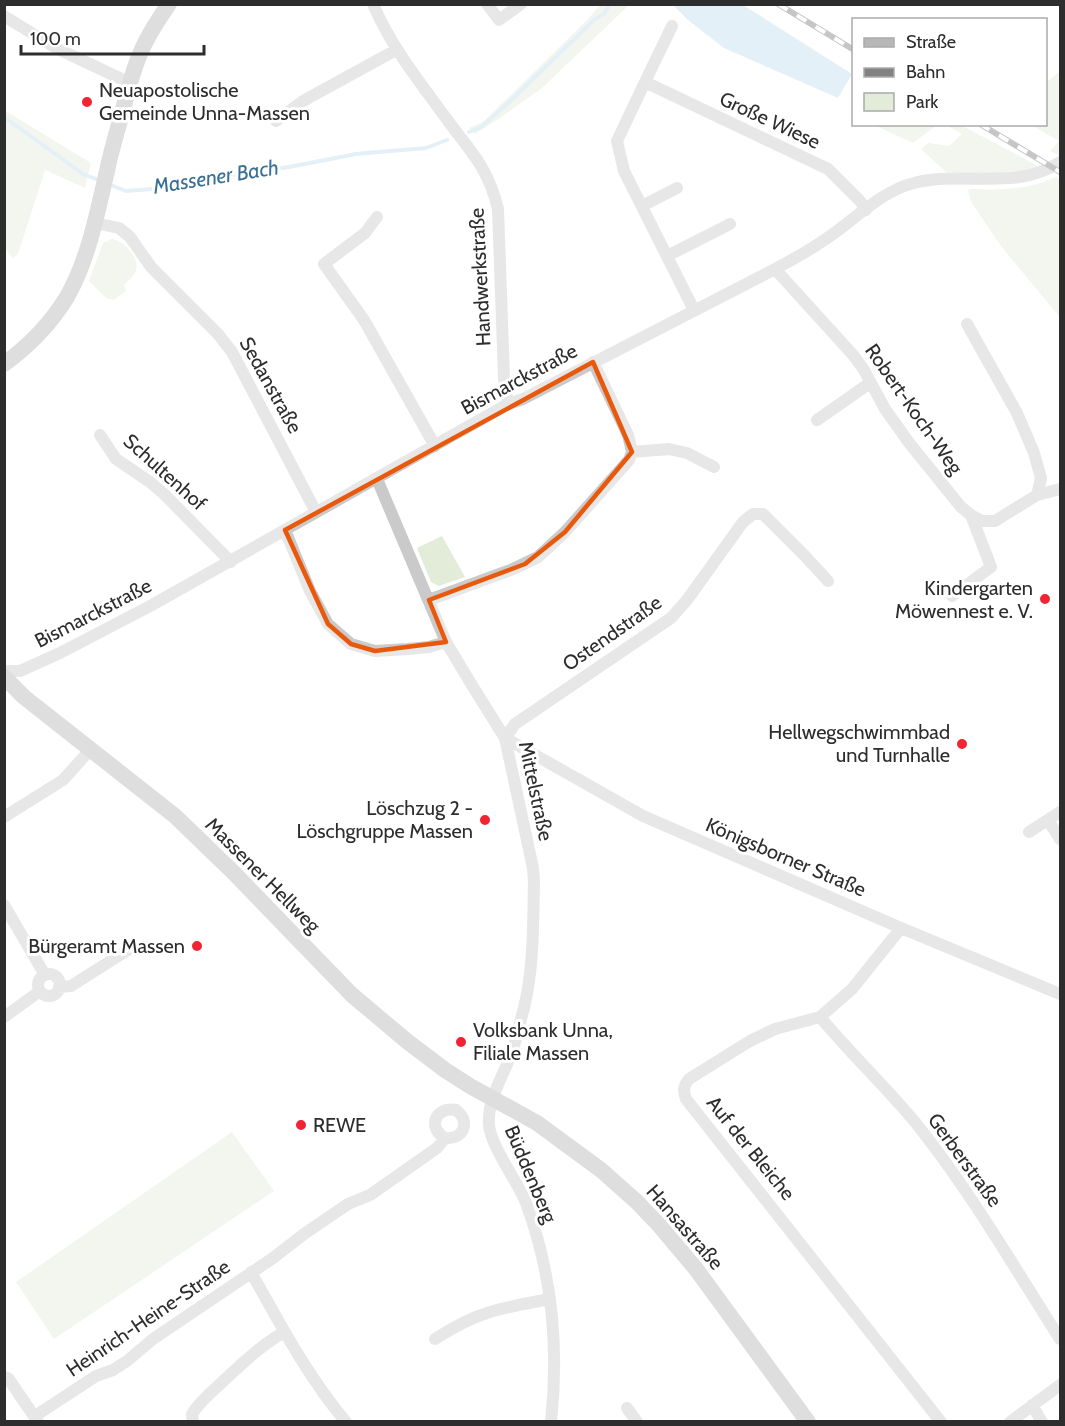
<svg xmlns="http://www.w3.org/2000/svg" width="1065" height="1426" font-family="Cabin,sans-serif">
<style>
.green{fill:#e3ecd9}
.water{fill:#c4dded}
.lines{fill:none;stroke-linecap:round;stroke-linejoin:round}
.stream{stroke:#c4dded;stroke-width:4}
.street{stroke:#cacaca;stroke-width:12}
.secondary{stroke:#b7b7b7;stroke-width:16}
.rail-casing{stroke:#828282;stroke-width:6}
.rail{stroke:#fff;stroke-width:4;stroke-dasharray:11;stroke-linecap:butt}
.marked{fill:none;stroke:#e8590c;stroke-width:4.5;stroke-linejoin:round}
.poi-dot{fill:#f02433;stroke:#fff;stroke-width:2}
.labels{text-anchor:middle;stroke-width:6;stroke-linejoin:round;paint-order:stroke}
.poi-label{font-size:20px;fill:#2d2d2d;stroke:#fff;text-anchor:end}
.street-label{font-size:20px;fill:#2d2d2d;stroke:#fff}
.water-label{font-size:21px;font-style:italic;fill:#377094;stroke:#fff}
</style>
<rect width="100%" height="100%" fill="#fff"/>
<path class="green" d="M601,4L629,5L542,88L500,118L475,134L469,128L483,122L588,19Z
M1060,71V153L1058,155L1050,151L1059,141L1031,125L1046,124V83Z
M4,110L91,163L85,188L45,170L18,254L13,258L5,249Z
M874,125H937L913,143Z
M946,125H961L1038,166C1009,177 976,173 946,172L922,150L923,147L929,143L949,146L962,134Z
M1056,177L1060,180V319L1058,315L1001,246L971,202L968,191L970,189C1000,190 1029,190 1056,177Z
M112,239C124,241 140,258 136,270C134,277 128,281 124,285L126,291L114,300L106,298L89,281L103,243Z
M442,536L465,577L439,586L431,582L417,548Z
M232,1132L274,1191L54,1339L16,1282Z"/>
<path class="water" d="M673,5H743L852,74L838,98L724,48L688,20Z"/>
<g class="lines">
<path class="stream" d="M4,117L83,174L101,181
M469,132L481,127L505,106L594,20L604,14L610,4
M108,184L126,191L153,189L230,175L289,167L356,154L426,148L447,140"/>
<path class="street" d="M373,4C392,49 423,86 451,125C474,155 489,171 498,209L504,378L508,404
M487,4L499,20L521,4
M4,16L56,48L130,83
M645,82L672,26
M276,121L303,101L396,50
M642,206L677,188
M377,217L365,233L324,264L364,320L435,446
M95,223L119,228L130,237L151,267L218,334L232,352L316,512
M667,256L730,224
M775,269L854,356L864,370L885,409L910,444L961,507L971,515L982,521H995L1037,495L1041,478L1034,453L1017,413L967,324
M694,310L624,171L617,141L645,82L828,169L860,201L866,210
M817,420L870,383
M100,435L116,459L150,482L164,494L231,562
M632,452L669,449L687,453L714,467
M377,479L446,642L470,682L505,738L533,868L534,882C533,924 534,966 524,1008C520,1022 517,1038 512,1052C504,1075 487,1099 489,1125C491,1147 517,1180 526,1203C552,1273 559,1347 551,1422
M1037,495L1060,489
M285,530L310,591L328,624L351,644L375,651L408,649L429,647L446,642
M952,596L991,567L971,515
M429,600L513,569L538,557L565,532L629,460L632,452L628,435L593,362
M4,671H20L60,653L152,605L508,404L523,399L775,269C796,258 817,246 837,231C860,214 885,190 914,183C963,170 1015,192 1060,162
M505,738L643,816L901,928L1060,994
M505,738L515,724L671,618L687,600L743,522L753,514H763L805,556L828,581
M4,817L63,780L90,750
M1048,820L1060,839
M1029,832L1060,812
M4,905L45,975
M901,928L852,989L820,1017L775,1029L750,1041L689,1079C683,1087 683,1090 686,1099L941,1422
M38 985a11 11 0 1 1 22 0a11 11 0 1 1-22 0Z
M59,987L71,986L134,946
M4,1017L40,991
M820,1017C850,1053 885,1086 915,1122C969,1189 1014,1267 1060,1339
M251,1272C280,1324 308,1377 346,1422
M435,1339C452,1328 470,1318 490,1312C509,1306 530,1303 550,1299
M4,1377L8,1378L38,1422
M1032,1405L1042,1422
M627,1408L637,1422
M35,1416L96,1376L113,1370L127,1361L153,1339L273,1258L304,1234L348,1204L370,1195L437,1148L445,1138C427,1128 435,1106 456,1110C471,1121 464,1140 445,1138
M193,1422L192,1414C199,1403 208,1395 218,1386C238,1367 260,1346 284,1332
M1010,1422L1060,1385"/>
<path class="secondary" d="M4,364C29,346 51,323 67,297C89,258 97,213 107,171C111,151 117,132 122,113C128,90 134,65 145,43C152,29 160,17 169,4
M4,677L24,697L175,816L233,872L352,995L408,1042L445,1070L470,1086L537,1123L601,1170L637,1202L659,1225L696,1269L808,1422"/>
<g class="rail-casing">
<path id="rail" d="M778,4L854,50
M980,124L1060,172"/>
</g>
<use href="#rail" class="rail"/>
</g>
<path d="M0 0H1065V1426H0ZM593,362L632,452L565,532L525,564L429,600L446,642L375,651L351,644L328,624L285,530Z" fill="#fff" fill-opacity=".55" fill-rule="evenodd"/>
<path class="marked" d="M593,362L632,452L565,532L525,564L429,600L446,642L375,651L351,644L328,624L285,530Z"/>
<g class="poi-dot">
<circle cx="87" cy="102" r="6"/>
<circle cx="1045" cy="599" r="6"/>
<circle cx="962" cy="744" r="6"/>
<circle cx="485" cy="820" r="6"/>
<circle cx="197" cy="946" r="6"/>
<circle cx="461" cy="1042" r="6"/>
<circle cx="301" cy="1125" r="6"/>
</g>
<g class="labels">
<g class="poi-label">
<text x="99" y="97" text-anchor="start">Neuapostolische<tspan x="99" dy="23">Gemeinde Unna-Massen</tspan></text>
<text x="1033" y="595">Kindergarten<tspan x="1033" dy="23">Möwennest e. V.</tspan></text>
<text x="950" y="739">Hellwegschwimmbad<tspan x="950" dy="23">und Turnhalle</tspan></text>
<text x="473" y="815">Löschzug 2 -<tspan x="473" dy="23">Löschgruppe Massen</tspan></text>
<text x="185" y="953">Bürgeramt Massen</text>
<text x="473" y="1037" text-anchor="start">Volksbank Unna,<tspan x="473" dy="23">Filiale Massen</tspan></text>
<text x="313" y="1132" text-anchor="start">REWE</text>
</g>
<g class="street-label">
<text transform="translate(770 120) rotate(25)" y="7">Große Wiese</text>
<text transform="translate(480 277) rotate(-93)" y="7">Handwerkstraße</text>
<text transform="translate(519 379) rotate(-28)" y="7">Bismarckstraße</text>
<text transform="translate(271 385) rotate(61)" y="7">Sedanstraße</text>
<text transform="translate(914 409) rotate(55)" y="7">Robert-Koch-Weg</text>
<text transform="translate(165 472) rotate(42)" y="7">Schultenhof</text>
<text transform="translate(93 613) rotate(-27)" y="7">Bismarckstraße</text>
<text transform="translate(612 633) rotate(-35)" y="7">Ostendstraße</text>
<text transform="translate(536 791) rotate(78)" y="7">Mittelstraße</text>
<text transform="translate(786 857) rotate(23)" y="7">Königsborner Straße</text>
<text transform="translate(263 875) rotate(45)" y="7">Massener Hellweg</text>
<text transform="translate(751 1148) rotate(51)" y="7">Auf der Bleiche</text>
<text transform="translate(965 1160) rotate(54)" y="7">Gerberstraße</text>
<text transform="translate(531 1174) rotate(67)" y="7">Büddenberg</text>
<text transform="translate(685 1227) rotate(49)" y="7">Hansastraße</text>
<text transform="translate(148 1318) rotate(-34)" y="7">Heinrich-Heine-Straße</text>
</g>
<g class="water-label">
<text transform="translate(216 177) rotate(-9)" y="7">Massener Bach</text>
</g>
</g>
<rect width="1065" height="1426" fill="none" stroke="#2d2d2d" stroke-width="12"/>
<rect x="852" y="18" width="195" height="108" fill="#ffffff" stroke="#ababab" stroke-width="1.5"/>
<rect x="864" y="38" width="30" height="9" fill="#b7b7b7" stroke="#ababab" stroke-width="1.5"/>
<text x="906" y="48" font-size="18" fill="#2d2d2d">Straße</text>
<rect x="864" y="68" width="30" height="9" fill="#828282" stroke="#ababab" stroke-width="1.5"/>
<text x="906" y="78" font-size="18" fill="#2d2d2d">Bahn</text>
<rect x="864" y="93" width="30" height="18" fill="#e3ecd9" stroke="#ababab" stroke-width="1.5"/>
<text x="906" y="108" font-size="18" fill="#2d2d2d">Park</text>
<path d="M21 45v9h183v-9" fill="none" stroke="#2d2d2d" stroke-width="3"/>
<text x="30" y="45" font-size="18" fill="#2d2d2d" stroke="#ffffff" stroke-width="4.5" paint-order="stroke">100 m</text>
</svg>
